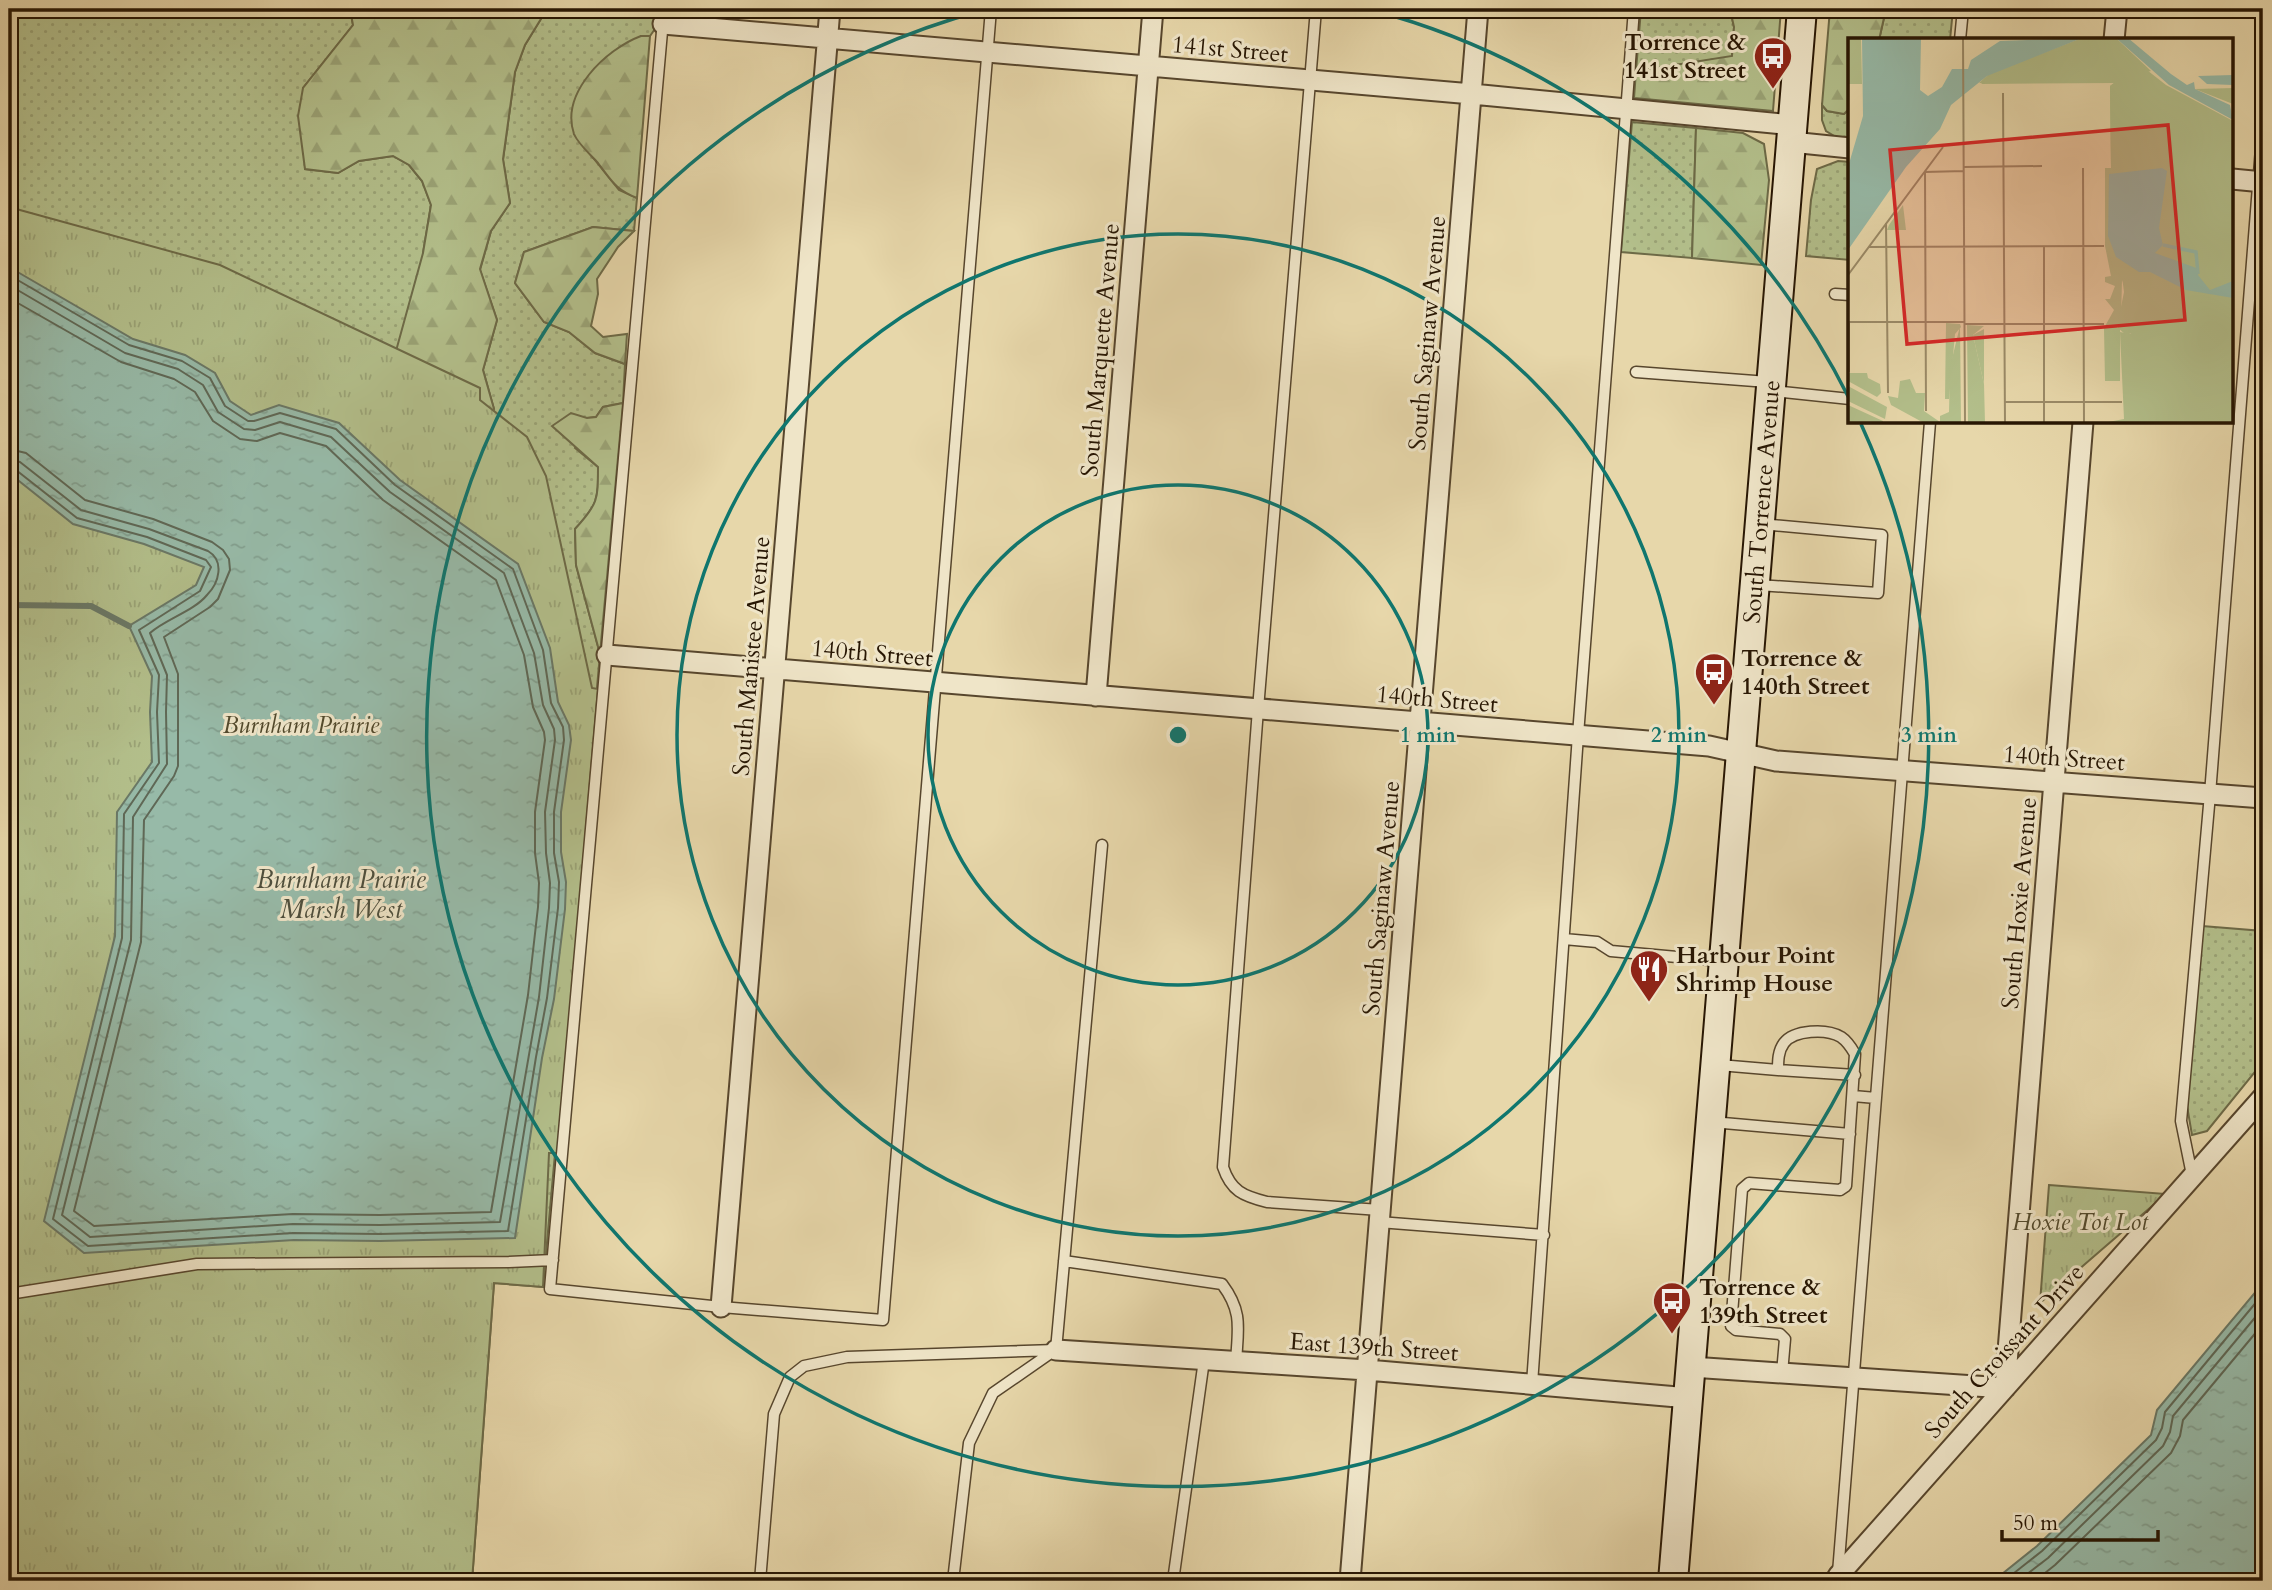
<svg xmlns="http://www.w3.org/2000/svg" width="2272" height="1590" font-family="Cardo,serif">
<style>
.grass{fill:url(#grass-dots);stroke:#6d6a47;stroke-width:2}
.forest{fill:url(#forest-firs);stroke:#6d6a47;stroke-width:2}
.park{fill:url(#park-tufts);stroke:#6d6a47;stroke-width:2}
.water{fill:url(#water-ripples);stroke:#6a7866;stroke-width:2}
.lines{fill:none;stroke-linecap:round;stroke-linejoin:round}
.shore{stroke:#5f6856;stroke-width:2}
.stream{stroke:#6a7866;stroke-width:6}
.service-casing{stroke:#57462d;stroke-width:13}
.minor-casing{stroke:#57462d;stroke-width:23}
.secondary-casing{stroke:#271603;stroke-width:32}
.service{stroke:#efe5c8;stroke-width:10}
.minor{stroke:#efe5c8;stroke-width:19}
.secondary{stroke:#efe5c8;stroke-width:28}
.ring{fill:none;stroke:#0f766e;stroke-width:3.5}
.labels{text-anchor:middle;stroke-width:6;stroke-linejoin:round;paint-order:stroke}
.poi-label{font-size:24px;font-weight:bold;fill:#271603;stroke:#efe5c8;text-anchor:start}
.street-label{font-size:24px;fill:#271603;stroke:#efe5c8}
.park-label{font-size:24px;font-style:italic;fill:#51492c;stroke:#efe5c8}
.water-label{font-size:26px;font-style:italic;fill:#4e4f3d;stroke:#efe5c8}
.inset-river{fill:none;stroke:#97baa8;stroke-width:3.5}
.inset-road{fill:none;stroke:#9a8a67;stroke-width:2}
.view{fill:#d62828;fill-opacity:0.15;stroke:#d62828;stroke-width:3.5}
.inset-edge{fill:none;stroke:#271603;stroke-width:3.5}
.centre{fill:#0f766e;stroke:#efe5c8;stroke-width:3.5}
.ring-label{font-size:21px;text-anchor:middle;font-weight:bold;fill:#0f766e;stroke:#efe5c8;stroke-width:6;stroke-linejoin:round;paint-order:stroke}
</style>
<defs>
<pattern id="grass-dots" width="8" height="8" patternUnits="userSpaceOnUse" patternTransform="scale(1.75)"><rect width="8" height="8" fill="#b3bf8b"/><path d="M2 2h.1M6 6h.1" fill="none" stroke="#9aa376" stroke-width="1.8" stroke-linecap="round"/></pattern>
<pattern id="forest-firs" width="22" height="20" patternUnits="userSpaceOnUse" patternTransform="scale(1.75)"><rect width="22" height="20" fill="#b3bf8b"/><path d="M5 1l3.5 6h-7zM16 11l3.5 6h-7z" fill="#9aa376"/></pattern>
<pattern id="park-tufts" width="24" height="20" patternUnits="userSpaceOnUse" patternTransform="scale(1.75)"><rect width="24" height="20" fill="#b3bf8b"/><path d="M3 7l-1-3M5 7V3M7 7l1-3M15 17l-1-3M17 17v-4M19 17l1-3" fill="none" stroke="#9aa376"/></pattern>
<pattern id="water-ripples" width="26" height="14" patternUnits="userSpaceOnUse" patternTransform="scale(1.75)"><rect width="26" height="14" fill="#97baa8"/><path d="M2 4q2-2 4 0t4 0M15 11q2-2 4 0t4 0" fill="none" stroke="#829f8f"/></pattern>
</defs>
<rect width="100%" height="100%" fill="#e7d7aa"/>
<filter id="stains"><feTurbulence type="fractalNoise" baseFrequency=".00286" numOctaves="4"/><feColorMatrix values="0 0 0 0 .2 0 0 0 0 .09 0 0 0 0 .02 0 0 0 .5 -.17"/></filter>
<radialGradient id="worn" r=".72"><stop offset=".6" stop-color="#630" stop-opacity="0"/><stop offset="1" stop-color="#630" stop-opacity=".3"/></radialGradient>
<path class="grass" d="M9,9H350L353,25L303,88L305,169L338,173L359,161L393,156L409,165L422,181L431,205L423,253L494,409L483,370L497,320L480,270L491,231L510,203L503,160L515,72L525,45L547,9H659L657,26L650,36H641L574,134L619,190L637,198L634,231L593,227L524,252L515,283L544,322L569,332L595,353L625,364L623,403L603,407L596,417L587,418L575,448L598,467C598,500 598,504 575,529L576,565L600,654L543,1287L494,1283L472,1581H9Z
M1641,9H1730L1734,27L1732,57L1636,71Z
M1886,9H1953L1950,40H1879Z
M1822,105L1827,111L1844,114L1850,108V138L1836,137L1826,131L1822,120Z
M1632,122L1696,128L1692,258L1621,252Z
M1838,161L1850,162V260L1806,256L1811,200L1817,169Z
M2202,926L2263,931V1062L2207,1131L2192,1135L2187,1106Z"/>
<path class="forest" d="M350,9H547L525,45L515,72L503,159L510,203L491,231L480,269L497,320L483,370L494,409L483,461L396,351L423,253L431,205L422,181L409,165L393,156L359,161L338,173L305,169L298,116L303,88L353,25Z
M1730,9H1781L1773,111L1634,98L1636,71L1732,56L1734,27Z
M1830,9H1886L1879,40H1850V108L1844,114L1827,111L1822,105Z
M641,36H650L637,198C615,189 612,181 598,163C591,155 578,144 574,134C560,93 606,49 641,36Z
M1696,128L1743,133L1764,144L1769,180L1761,265L1692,258Z
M593,227L634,231L618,247L597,279L598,294L591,326L603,337L627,334L625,364L595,353L569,332L544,322L515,283L524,252Z
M623,403L600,654L576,565L575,529C598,504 598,500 598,467L552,426L571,413L587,418L596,417L603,407Z"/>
<path class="park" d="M9,207L220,265L480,388V400L527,437L546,476L592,688L598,689L558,1153H549L543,1287L494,1283L472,1581H9Z
M2049,1185L2166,1194L2040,1303Z"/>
<path class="water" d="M9,267L133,339L185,355L215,373L230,401L251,415L279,405L339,423L400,480L518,564L550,648L558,702L569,725L571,740L561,812V852L566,882L565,909L554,999L542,1058L515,1238L380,1241L294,1240L84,1253L44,1221L115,936L117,812L152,762L150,712L152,676L129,626L196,585L204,567L144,544L73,524L9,473Z
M2263,1283V1581H1995L2002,1574L2037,1546L2151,1435L2157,1410Z"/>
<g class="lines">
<path class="shore" d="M9,275L129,345L182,361L210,378L225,406L248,421H254L280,413L336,429L395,485L513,569L543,650L551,703L563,727L564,740L554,812V853L559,882L558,908L547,998L536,1057L508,1231L380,1234L293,1233L88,1246L53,1219L122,938L124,814L159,763L157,712L159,675L139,630L200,591L211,567L206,560L147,537L77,518L16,470L9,468
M9,285L125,353L178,369L203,385L218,412L244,429L255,430L280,422L331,437L390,492L504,573L534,653L543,705L554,729L555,740L545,812L546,853L550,883L549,908L539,997L500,1222L380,1225L293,1224L90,1237L62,1215L131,940L133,817L167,764L166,712L167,675L150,633C166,619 194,611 207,595C219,583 225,561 208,551L149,529L81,510L20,462L9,459
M9,298L121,362L174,379L195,392L213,421L240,439L257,441L280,433L326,446L383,500L496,580L524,655L533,707L544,732L545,740L535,812V853L539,883L538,907L528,995L491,1212L380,1215L293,1214L94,1226L74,1211L141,942L144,820L174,776L178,766V674L164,637L210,607L218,599L230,570L229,559L223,550L212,542L153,519L85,500L26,453L9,449
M2004,1581L2042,1551L2156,1440L2162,1428L2165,1412L2263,1294
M2018,1581L2048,1558L2163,1446L2170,1432L2173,1416L2263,1308
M2035,1581L2055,1565L2171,1453L2180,1436L2183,1420L2263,1324"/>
<path class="stream" d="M9,605L91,606L129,626"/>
<g class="service-casing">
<path id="service" d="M664,9L550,1289L721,1307L883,1320L991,9
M1316,9L1258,709L1223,1167C1231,1191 1243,1196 1267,1202L1380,1210
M1960,40L1963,9
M1835,294L1850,295
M1636,372L1768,382
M1774,391L1850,399
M1758,585L1878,593L1882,535L1761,524
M1564,939L1597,942L1611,951L1721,961
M1719,1065L1778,1070C1778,1061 1778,1051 1784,1043C1794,1030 1826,1028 1841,1037C1847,1041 1851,1047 1855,1054L1846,1186L1840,1190L1749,1183L1742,1189L1731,1326L1736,1330L1780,1334L1785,1339L1782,1373
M1778,1070L1855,1075
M1853,1096L1876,1098
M1712,1122L1850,1134
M2192,1175L2181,1121L2210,794L2263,123
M1379,1222L1544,1235
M1064,1261L1222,1284C1243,1312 1238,1328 1236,1362
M9,1294L197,1264L509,1262L553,1260
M1056,1350L1102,845
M1532,1384L1578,735L1634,9
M1838,1573L1930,422
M760,1581L774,1414L790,1377L804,1366L847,1357L1056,1350
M953,1581L969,1443L993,1393L1055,1350
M1173,1581L1204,1360"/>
</g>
<g class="minor-casing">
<path id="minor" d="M663,24L1472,94L1793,125
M2114,40L2117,9
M1791,142L1850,148
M2232,179L2263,182
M607,655L1709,746L1776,761L2263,798
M1096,696L1153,9
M721,1307L830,9
M1056,1350L1367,1370L1689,1398
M1691,1367L2005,1388L2083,422
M1838,1576L2263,1097
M1350,1581L1478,9"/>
</g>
<g class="secondary-casing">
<g id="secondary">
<path id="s1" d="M1673,1581L1802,9"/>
</g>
</g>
<use href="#service" class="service"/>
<use href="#minor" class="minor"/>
<use href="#secondary" class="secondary"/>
</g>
<g class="ring">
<circle cx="1178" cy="735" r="250"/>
<circle cx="1178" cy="735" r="501"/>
<path d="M1372 10A751 751 0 0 1 1850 400M1861 424A751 751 0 1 1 984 10"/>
</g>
<defs>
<g id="bus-pin" transform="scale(2.0125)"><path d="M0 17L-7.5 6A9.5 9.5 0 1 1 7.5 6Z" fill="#8f2418" stroke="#efe5c8"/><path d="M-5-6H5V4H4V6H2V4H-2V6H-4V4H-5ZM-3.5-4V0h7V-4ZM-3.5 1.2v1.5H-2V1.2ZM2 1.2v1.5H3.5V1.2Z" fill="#fff"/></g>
<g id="restaurant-pin" transform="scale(2.0125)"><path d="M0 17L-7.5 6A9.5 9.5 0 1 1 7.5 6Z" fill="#8f2418" stroke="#efe5c8"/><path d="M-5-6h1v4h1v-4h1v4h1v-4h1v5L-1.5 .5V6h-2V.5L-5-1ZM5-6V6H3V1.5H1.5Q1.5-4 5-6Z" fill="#fff"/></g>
</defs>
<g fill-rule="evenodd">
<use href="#bus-pin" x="1773" y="56"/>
<use href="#bus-pin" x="1714" y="672"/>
<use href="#restaurant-pin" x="1649" y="969"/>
<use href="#bus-pin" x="1672" y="1301"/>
</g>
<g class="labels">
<g class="poi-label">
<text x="1746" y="50" text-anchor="end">Torrence &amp;<tspan x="1746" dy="28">141st Street</tspan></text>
<text x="1741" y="666">Torrence &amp;<tspan x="1741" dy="28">140th Street</tspan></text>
<text x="1676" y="963">Harbour Point<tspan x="1676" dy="28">Shrimp House</tspan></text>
<text x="1699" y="1295">Torrence &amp;<tspan x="1699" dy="28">139th Street</tspan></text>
</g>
<g class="street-label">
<text transform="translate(1230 49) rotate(5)" y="8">141st Street</text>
<text transform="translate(1427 333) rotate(-85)" y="8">South Saginaw Avenue</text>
<text transform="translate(1100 350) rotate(-85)" y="8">South Marquette Avenue</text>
<text dy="8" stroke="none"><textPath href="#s1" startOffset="1083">South Torrence Avenue</textPath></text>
<text transform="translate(872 653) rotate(5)" y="8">140th Street</text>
<text transform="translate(751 656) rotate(-85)" y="8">South Manistee Avenue</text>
<text transform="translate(1437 699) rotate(5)" y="8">140th Street</text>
<text transform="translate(2064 758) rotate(4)" y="8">140th Street</text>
<text transform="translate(1381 898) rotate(-85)" y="8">South Saginaw Avenue</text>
<text transform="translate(2019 903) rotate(-85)" y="8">South Hoxie Avenue</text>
<text transform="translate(1374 1347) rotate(4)" y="8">East 139th Street</text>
<text transform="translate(2004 1351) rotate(-48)" y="8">South Croissant Drive</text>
</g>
<g class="park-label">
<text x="301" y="733">Burnham Prairie</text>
<text x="2080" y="1230">Hoxie Tot Lot</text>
</g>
<g class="water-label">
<text x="341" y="888">Burnham Prairie<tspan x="341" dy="30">Marsh West</tspan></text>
</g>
</g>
<g transform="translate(1848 38)">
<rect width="385" height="385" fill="#e7d7aa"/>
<path d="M234,0H268L303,33L299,34L385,105V385H255L276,381L272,294L282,296L295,286L292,266L284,264L274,242L273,282L269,290H256L266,272L257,261H262L267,248L257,244V239L263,238L257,208V130H263L262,48L266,45H131L141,36ZM55,167L58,192H39L41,187ZM98,285L112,286L113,289L107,296L101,361H97ZM136,291V346L125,297Z" fill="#b3bf8b"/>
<path d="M385,50V66L347,51ZM273,231L285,243L284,264L298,265L300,271L293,292L278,297L269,289L276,254ZM119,287L136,288L125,297L136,346L137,385H120ZM112,288L113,385H76L43,367L40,358L50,360L52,343L62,341L68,355H77L76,373L92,384V378L101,374L102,329ZM0,335H19L20,340L32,346L33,355L29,359L0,343ZM0,348L39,369L37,381L0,363ZM0,367L35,383V385H0Z" fill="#b3bf8b"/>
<path d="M0,0H13L14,46H0ZM242,3L267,7L284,26L290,25L318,47L385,83V385H354V265L274,240L265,230L257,204V130H263L262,48L266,45L133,46L144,37L170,34V28L179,23ZM256,290H272V343H257Z" fill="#b3bf8b"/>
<path d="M14,0H73L72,52L80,58L94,49L104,31H120L123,22L152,3L234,0L139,38L103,67L92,91L58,129L0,212V129L15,78ZM268,0H280L323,36L339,47L346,44L347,51L382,67L385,82L321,47ZM385,37V47L359,46L350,38ZM314,130L319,133L311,190L315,207L307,215L351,231L350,237L362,252L385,243V260L338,252L302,234H291L268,219L260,198L261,136Z" fill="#97baa8"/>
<path class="inset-river" d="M315,207L348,214L350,236"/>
<path class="inset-road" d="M115,0L117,385M155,55L157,385M116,129L194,128M235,130L236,385M38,185L40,355M21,209L256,208M196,209V385M0,237L95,109M0,284H116M1,284V334M117,286H256M157,364H274M78,373L77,134L116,133"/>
<path class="view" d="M320,87L337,282L59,306L42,112Z"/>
<rect width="385" height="385" class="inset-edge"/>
</g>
<circle cx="1178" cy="735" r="10" class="centre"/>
<g class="ring-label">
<text x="1428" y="742">1 min</text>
<text x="1679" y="742">2 min</text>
<text x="1929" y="742">3 min</text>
</g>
<rect width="2272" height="1590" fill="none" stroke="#e7d7aa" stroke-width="35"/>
<rect x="10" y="10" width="2251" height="1569" fill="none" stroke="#271603" stroke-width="3.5"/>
<rect x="18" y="18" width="2237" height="1555" fill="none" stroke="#271603" stroke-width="2"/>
<path d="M2002 1530v10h156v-10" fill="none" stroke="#271603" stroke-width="3.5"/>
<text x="2013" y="1530" font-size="21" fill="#271603" stroke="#efe5c8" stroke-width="5" paint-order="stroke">50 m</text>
<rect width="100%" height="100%" filter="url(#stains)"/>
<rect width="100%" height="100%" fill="url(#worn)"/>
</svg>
